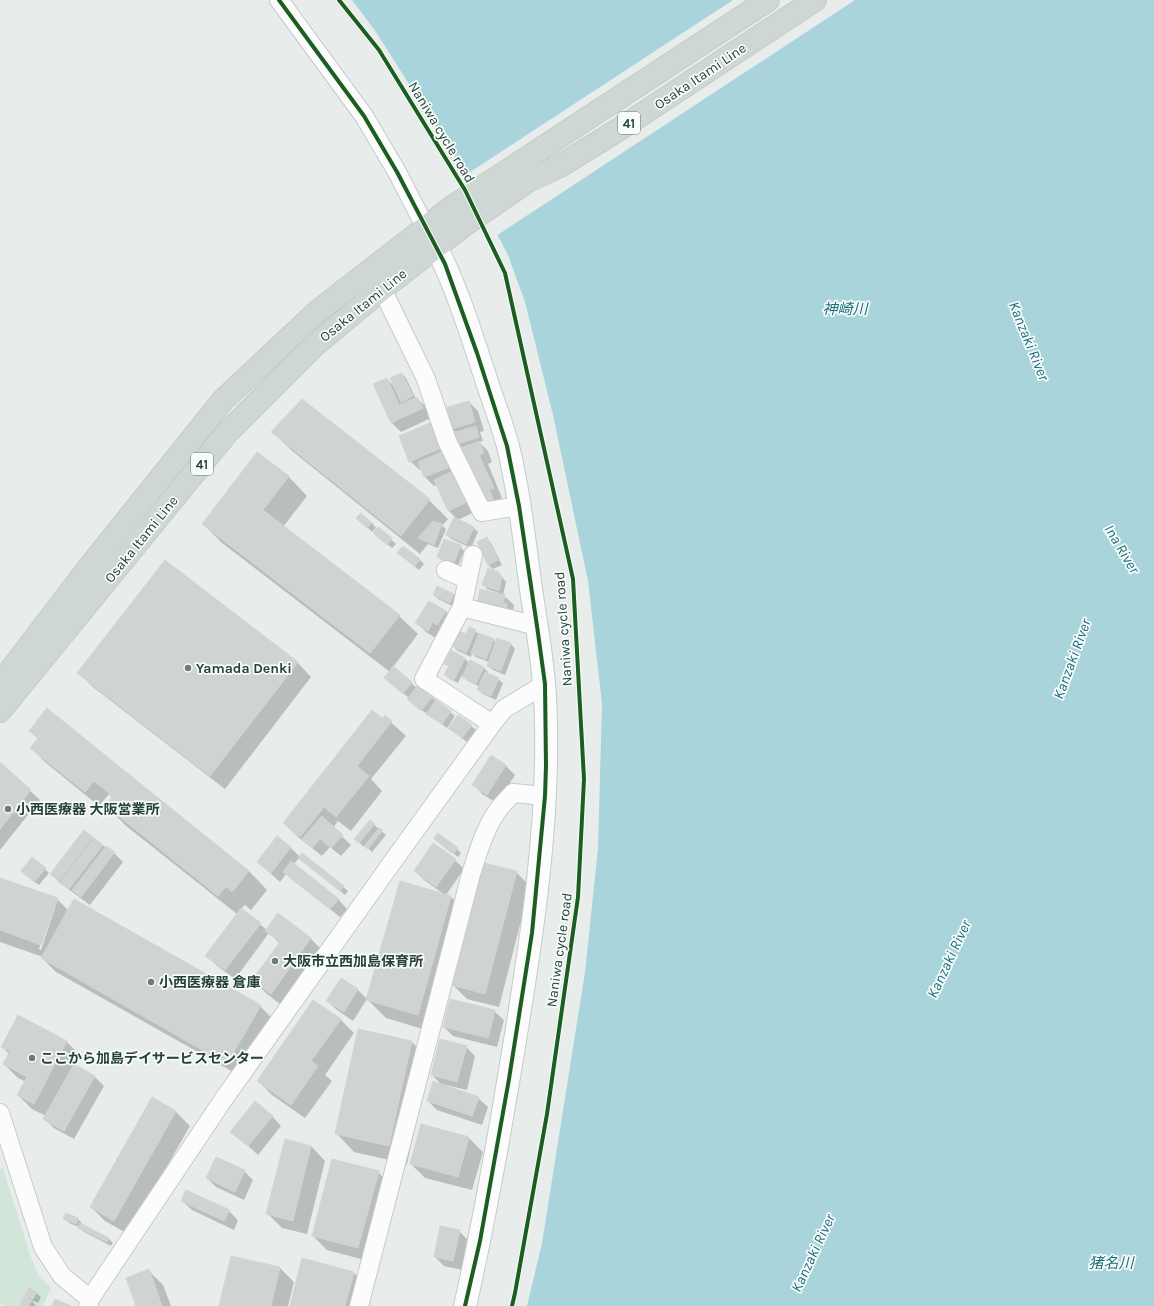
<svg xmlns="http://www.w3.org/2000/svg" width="1154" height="1306" font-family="Karla,'Noto Sans JP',sans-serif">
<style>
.green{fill:#d1e6d8}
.water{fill:#a9d4db}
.pier{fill:#e8edeb}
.shadow{fill:#0003;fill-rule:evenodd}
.building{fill:#cfd4d2;stroke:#d1d6d4}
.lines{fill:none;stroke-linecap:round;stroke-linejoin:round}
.street-casing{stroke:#c5cac8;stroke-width:20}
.secondary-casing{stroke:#c3cbc8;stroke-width:24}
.primary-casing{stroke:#c3ccc9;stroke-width:24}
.street{stroke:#fcfcfc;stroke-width:18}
.secondary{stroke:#fcfcfc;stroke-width:22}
.primary{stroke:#cfd7d5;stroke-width:22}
.cycleway-casing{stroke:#f7fbf9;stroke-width:6}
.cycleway{stroke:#1b5e20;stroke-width:4}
.poi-dot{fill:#697e78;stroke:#f7fbf9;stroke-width:1.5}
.labels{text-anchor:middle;stroke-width:3.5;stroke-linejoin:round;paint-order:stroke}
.shield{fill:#f7fbf9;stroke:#637a73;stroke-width:1}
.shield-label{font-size:13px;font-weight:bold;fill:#24423a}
.street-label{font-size:14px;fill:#24423a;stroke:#f7fbf9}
.poi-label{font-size:14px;font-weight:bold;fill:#24423a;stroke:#f7fbf9;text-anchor:start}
.water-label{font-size:15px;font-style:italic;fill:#1c6f80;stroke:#f7fbf9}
</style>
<rect width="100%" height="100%" fill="#e8edeb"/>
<path class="green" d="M306,338L308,339L127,539V538C146,514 164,490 183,466C221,421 262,378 306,338Z
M0,1167L3,1168L30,1255L39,1276L51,1288L43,1306H5L0,1304Z"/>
<path class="water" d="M352,0H1154V1306H527L542,1243L585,972L598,848L602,704L588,581L553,415L525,302L508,255L464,171L376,32Z"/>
<path class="pier" d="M733,0H855L496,236L464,176Z"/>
<path class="shadow" d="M402,374L406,378L416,399L417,398L426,407L431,418L401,432L391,422L387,379L394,386Z
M469,402L478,411L484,431L480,432L483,441L479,442L488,451L492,462L488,464L502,498L498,500L503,510L494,514L463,449L458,443L457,433L452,429Z
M430,424L439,433L478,510L458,520L449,511L437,485L434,486L425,477L422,469L420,470L410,461Z
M273,432L429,500L448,519L442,526L446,529L438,548L428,544L420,554L291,450Z
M258,453L289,477L307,496L283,527L399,616L418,634L393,667L417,688L432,697L455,716L447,728L413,704L409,698L390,682V672L222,543L203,524Z
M362,522L372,523L376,528L372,532Z
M378,528L396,544L392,548L378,537Z
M474,528L478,532L471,548L451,539L447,535Z
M487,539L491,543L502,565L493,569L488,565Z
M460,546L464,551L458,567L443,561L438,557Z
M398,553L420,560L424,564L419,570Z
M165,561L298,663L311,677L225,789L93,687L79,673Z
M499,573L506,582L503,595L514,605L513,611L516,614L492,617L499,593L487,589L483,584Z
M454,594L458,599L454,607L438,599L434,595Z
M430,602L446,611L455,621L437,639L426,632L417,623Z
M470,628L479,634L494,640L497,643L498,639L511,644L515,649L505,675L493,670L488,666L489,662L476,657L472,653L471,657L458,651L453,646L466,635Z
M452,652L465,659L470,664L471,662L484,668L488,672L487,674L498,679L503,683L496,700L483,694L478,690L480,687L468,681L462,675L458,683L450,679L445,674L449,667L445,663Z
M458,716L476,730L467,742L454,732Z
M385,717L406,736L371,779L382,791L351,831L338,821L333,828L351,845L341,856L330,847L322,856L298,837L284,823Z
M30,730L126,773L249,871L267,890L251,910L245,905L241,909L267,930L278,915L311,939L325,953L285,1008L267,994L253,980L280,944L269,933L235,979L216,965L207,956L237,914L125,825L107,806L113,798L109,794L99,806L45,762L31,748L39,739Z
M492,756L506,766L515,775L497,803L482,794L473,784Z
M0,763L40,800L0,850Z
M371,822L386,835L372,852L365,845L364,847L356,839Z
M92,838L114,853L123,862L90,905L60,883L51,874Z
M440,843L457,849L461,853L458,857Z
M290,847L300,857L302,854L348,891L345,895L299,858L294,864L338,899L347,909L340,917L294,881L286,874L280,882L258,862Z
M455,860L464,869L446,895L451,897L469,915L436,1033L386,1018L367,999L353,1021L337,1010L327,1001L358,990L367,999L445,895L424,880L415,871Z
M45,869L49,873L39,885L26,875Z
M516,872L530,886L499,1007L467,999L453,985Z
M0,879L57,899L69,911L260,1006L274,1020L242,1077L56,972L42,958L43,957L0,942ZM53,908H55L41,950L39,949Z
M494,1011L504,1020L497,1047L453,1036L444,1027Z
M18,1016L67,1042L81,1056L76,1066L95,1077L104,1086L74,1139L54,1128L44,1118L46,1116L32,1109L18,1095L26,1082L18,1078L4,1064L9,1054L2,1046Z
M340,1019L354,1033L325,1075L332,1081L305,1118L272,1095L258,1081Z
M412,1042L430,1060L407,1164L354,1152L336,1133Z
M466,1047L475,1056L467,1090L446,1085V1087L478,1098L488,1107L482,1125L437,1110L428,1101L443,1086L432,1075Z
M152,1099L176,1112L190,1126L128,1234L105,1221L91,1207Z
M272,1116L281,1126L258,1155L232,1131Z
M469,1138L483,1152L472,1190L425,1178L411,1164Z
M311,1146L325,1161L307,1234L282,1228L268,1214Z
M244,1171L253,1180L244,1200L216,1187L207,1178Z
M378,1172L392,1186L372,1262L327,1250L313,1236Z
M182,1201L229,1211L238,1220L234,1230L192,1210Z
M66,1214L78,1219L82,1223L81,1225L108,1238L113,1243L111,1246L84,1232L79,1227L69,1223L65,1218Z
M459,1231L468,1240L462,1270L444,1266L435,1257Z
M231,1257L280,1268L294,1282L288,1306H220Z
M149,1271L163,1285L171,1306H137Z
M353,1272L372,1291L368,1306H291Z
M36,1293L41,1297L38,1303L31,1300L26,1295Z
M25,1298L32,1301L36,1306H24L22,1304Z"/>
<path class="building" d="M402,373L413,396L401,402L390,378Z
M387,378L399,405L417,397L423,408L391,423L373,384Z
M302,399L430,499L401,536L271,432Z
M469,401L475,422L452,429L445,408Z
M430,423L441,448L409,462L399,436Z
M476,426L479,437L457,444L453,433Z
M479,441L484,453L479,455L494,488L489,490L494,501L484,505L459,449Z
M444,451L450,467L424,477L418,462Z
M257,452L289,476L263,510L400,615L370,653L202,524Z
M455,470L469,501L448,511L434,480Z
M361,513L372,523L367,528L356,518Z
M454,517L474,527L466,544L446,535Z
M433,521L442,524L434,545L418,538Z
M378,527L392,538L387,545L373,533Z
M487,537L498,560L488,565L477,542Z
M444,539L461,545L454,563L437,557Z
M403,546L420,559L415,566L397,553Z
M165,560L298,662L210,776L77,673Z
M488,568L499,572L498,575L502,576L499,591L482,585Z
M437,586L454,594L450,603L433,595Z
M480,589L505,595L503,603L507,604L505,613L477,604Z
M429,601L446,611L437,625L433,622L428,631L415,623Z
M469,627L476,630L466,653L452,646L459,631L466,634Z
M479,633L494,639L486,659L471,653Z
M497,638L511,643L501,671L487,666Z
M451,650L465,658L454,680L444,675L449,666L444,664Z
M470,660L484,667L476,684L462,677Z
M393,666L412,682L403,694L384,678Z
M485,672L499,678L491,696L477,690Z
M418,685L432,697L421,711L407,699Z
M436,700L451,711L442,724L426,714Z
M47,708L126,772L109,793L94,781L85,792L30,748L38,738L29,731Z
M372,710L382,718L385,715L392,721L357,766L369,776L336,817L324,807L300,837L283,823Z
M458,715L472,725L462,738L448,728Z
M491,755L506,765L487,795L472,785Z
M0,762L31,790L0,829Z
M126,772L249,871L232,892L226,887L218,896L106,806L113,796L109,793Z
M322,816L343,835L331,848L320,839L312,848L302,839Z
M370,820L375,824L359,843L354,839Z
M379,828L383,830L368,849L364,846Z
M84,830L93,837L59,881L50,874Z
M438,833L458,848L453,854L434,839Z
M277,836L291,847L271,873L257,862Z
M94,838L103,845L69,889L60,882Z
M433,843L456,859L436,887L414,871Z
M106,846L115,852L81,897L72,890Z
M302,853L344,886L340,891L298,858Z
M32,857L46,868L34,882L21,871Z
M291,861L339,899L330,909L283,872Z
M484,863L517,871L485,994L452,985Z
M0,878L58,898L41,945L0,930Z
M400,881L451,896L418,1015L366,1000Z
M74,899L261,1005L227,1064L41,958Z
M241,908L261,923L225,970L205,956Z
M278,913L311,938L271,994L252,980L280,942L265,931Z
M341,978L358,989L344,1012L326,1001Z
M450,999L495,1010L488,1038L443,1027Z
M313,1000L341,1019L311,1061L318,1066L291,1105L257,1081Z
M18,1015L67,1041L34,1104L17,1095L27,1077L3,1064L10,1051L1,1047Z
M358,1029L412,1041L389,1146L335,1134Z
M440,1039L467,1046L457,1082L431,1075Z
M74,1064L95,1076L64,1131L43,1119Z
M433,1081L479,1097L472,1116L427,1101Z
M152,1097L176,1111L114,1221L90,1207Z
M255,1101L273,1116L248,1146L230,1132Z
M421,1124L469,1137L458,1177L410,1164Z
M285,1139L311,1146L293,1221L266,1214Z
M216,1157L245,1170L235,1192L206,1178Z
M332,1159L379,1171L358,1248L312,1236Z
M186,1190L230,1210L224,1221L181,1201Z
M66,1213L78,1218L76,1224L63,1219Z
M80,1223L109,1238L107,1242L78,1228Z
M440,1226L460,1230L453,1261L434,1257Z
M231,1256L280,1267L271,1306H219Z
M302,1258L354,1272L345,1306H290Z
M149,1269L162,1306H136L126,1278Z
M29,1288L37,1292L33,1299L25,1295Z
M24,1296L32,1300L29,1306H24L20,1304Z
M55,1299L71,1306H52Z"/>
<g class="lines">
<g class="street-casing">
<path id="street" d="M279,0L364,116L397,172L432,240
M382,289L426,379L447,441L482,512L519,506
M473,555L462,607L424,679L492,724
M446,570L468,580
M462,607L537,626
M0,1113L43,1247L62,1276L90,1299
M88,1306L90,1299L223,1100L391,864L492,724L504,709L545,684
M359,1306L471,874C478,852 485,828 498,810C502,804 508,799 513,793L545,796"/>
</g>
<g class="secondary-casing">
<path id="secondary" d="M436,247C457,287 472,337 486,379C493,401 502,424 508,446C520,495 525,547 532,596C539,640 546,682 546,726C548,827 533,929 517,1028C502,1121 486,1214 465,1306"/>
</g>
<g class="primary-casing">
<path id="primary" d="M0,684L90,566L223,400L318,311L452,207L768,0
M0,711L227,433L315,345L382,289L463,226L528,181L560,166L618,130L815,0"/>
</g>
<use href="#street" class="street"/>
<use href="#secondary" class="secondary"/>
<use href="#primary" class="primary"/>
<g class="cycleway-casing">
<path id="cycleway" d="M279,0L364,116L397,172L445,264L477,353L507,446L519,506L537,626L545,684L546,766L545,796L532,933L509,1079L480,1241L465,1306
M339,0L379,50L465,190L505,273L573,579L584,779L578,897L547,1114L515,1293L512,1306"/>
</g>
<use href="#cycleway" class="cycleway"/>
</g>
<g class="poi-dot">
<circle cx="188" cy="668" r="4"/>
<circle cx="8" cy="809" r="4"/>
<circle cx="275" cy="961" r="4"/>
<circle cx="151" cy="982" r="4"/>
<circle cx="32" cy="1058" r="4"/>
</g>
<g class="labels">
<g class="shield">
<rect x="618" y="112" width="22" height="22" rx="3"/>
<rect x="191" y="453" width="22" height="22" rx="3"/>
</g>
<g class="shield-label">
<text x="629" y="128">41</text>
<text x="202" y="469">41</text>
</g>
<g class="street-label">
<text transform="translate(700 76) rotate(-34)" y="5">Osaka Itami Line</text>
<text transform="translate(442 132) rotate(59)" y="5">Naniwa cycle road</text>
<text transform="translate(363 305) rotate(-39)" y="5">Osaka Itami Line</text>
<text transform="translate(141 539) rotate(-51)" y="5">Osaka Itami Line</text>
<text transform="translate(563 629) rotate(-94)" y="5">Naniwa cycle road</text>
<text transform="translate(559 950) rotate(-82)" y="5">Naniwa cycle road</text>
</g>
<g class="poi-label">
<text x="196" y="673">Yamada Denki</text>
<text x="16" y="814">小西医療器 大阪営業所</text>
<text x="283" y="966">大阪市立西加島保育所</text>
<text x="159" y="987">小西医療器 倉庫</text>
<text x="40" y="1063">ここから加島デイサービスセンター</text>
</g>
<g class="water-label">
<text x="845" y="314">神崎川</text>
<text transform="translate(1029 341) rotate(68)" y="5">Kanzaki River</text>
<text transform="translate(1122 549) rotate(59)" y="5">Ina River</text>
<text transform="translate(1072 659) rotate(-70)" y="5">Kanzaki River</text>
<text transform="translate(949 959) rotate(-65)" y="5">Kanzaki River</text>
<text transform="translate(813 1253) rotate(-65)" y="5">Kanzaki River</text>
<text x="1111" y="1268">猪名川</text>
</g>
</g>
</svg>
